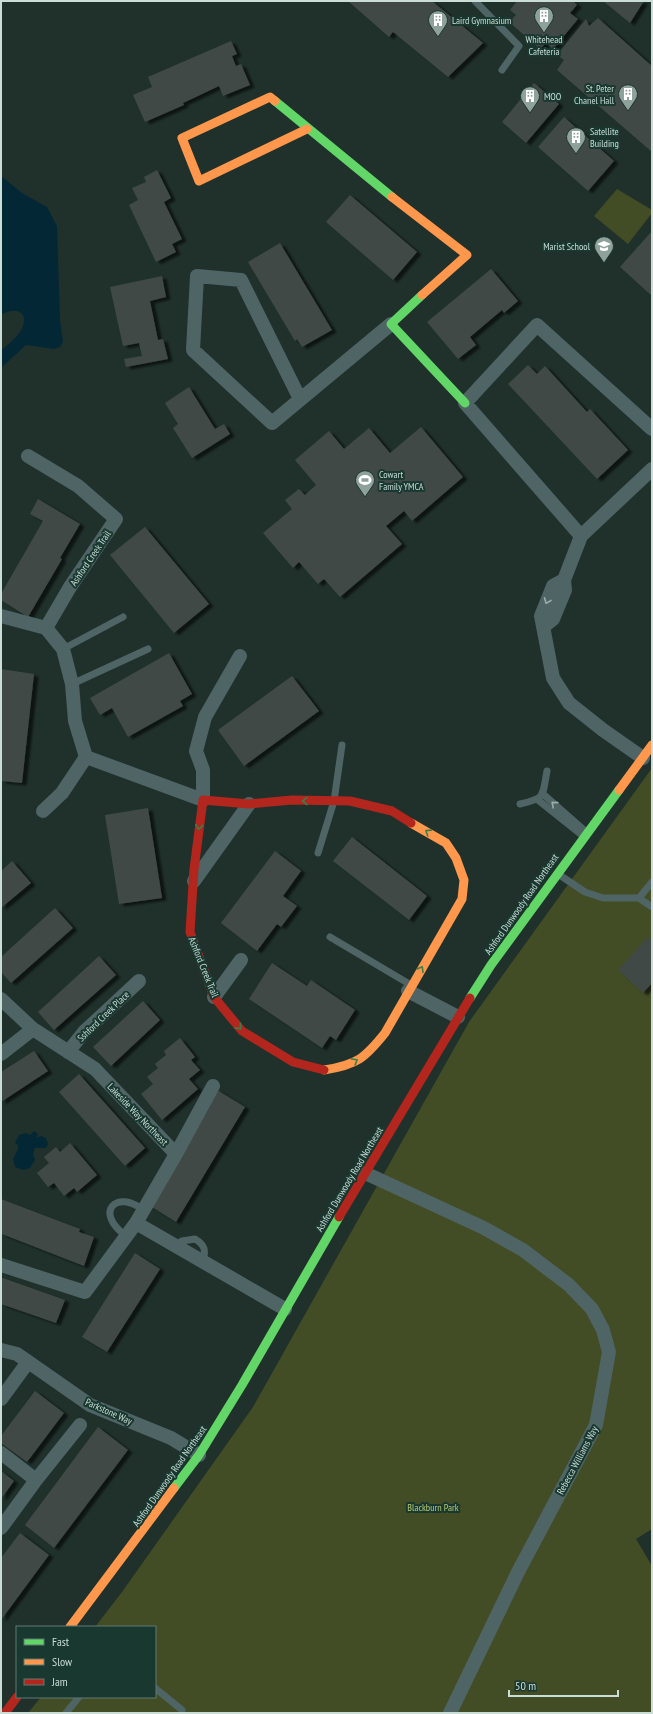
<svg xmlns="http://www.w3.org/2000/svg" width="653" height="1714" font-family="'PT Sans Narrow',sans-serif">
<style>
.green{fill:#424c25}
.water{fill:#032734}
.building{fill:#3f4a44;filter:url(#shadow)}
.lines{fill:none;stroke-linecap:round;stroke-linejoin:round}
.lane{stroke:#4f6465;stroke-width:7}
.street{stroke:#4f6465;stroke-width:14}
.fast{stroke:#63d668;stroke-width:9}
.slow{stroke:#ff974d;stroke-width:9}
.jam{stroke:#b3261e;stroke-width:9}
.oneway{stroke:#99ada9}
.oneway2{stroke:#3a7f49}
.labels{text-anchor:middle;stroke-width:4;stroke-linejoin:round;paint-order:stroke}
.poi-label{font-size:10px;fill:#cbddd7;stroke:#193830;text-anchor:start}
.street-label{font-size:10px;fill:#cbddd7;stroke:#193830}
.park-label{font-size:10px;fill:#b7ca71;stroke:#193830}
</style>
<defs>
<filter id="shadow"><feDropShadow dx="4.5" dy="2.5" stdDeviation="1" flood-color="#0009"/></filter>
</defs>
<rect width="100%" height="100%" fill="#20312c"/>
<path class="green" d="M617,189L652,210V213L628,244L594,216Z
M652,768V1529L636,1539L652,1566V1713H28L41,1697H155V1627H95L122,1592L253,1407L469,1022Z"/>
<path class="water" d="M1,176L22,193L47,207L57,226L60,320L63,342L60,347L54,349L26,345L1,368V350C8,345 15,339 20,332C31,314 18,305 1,315Z
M34,1131L38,1134L36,1138L41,1136L46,1138L48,1144L46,1148H35L33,1154L35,1160L30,1168L23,1170L15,1167L13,1159L18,1149V1145L15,1143L19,1135L26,1133L30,1135Z"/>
<path class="building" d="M348,1H432L483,43L448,77L393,32L389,37Z
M517,1H573L577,5L570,13L578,19L553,49L546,43L540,49L509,22L516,15L510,10Z
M603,1H644L630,23Z
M598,18L652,66V152L557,70L564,60L557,55L586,19L589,26Z
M231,41L237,54L232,56L236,66L241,64L250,85L223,96L219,86L183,103L184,105L145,122L133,95L152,87L148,77Z
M534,83L559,104L526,143L502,122Z
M564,117L614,161L588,191L538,147Z
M157,170L171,198L164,202L182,239L172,244L176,252L156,262L129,205L138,200L132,188L146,182L144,177Z
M350,195L417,252L393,280L326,222Z
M652,231V296L620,267Z
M280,243L332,330L302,347L297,339L295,341L248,262Z
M491,269L518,301L504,313L502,310L470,337L476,345L458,359L427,322Z
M162,276L166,297L150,301L158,340L163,339L168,359L126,367L124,359L142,356L139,343L123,346L110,287Z
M528,365L537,374L545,366L587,412L590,409L628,450L597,479L508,384Z
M189,387L215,429L224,424L230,434L192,458L173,428L178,424L165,403Z
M421,427L463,477L412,521L404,511L386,526L402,544L340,597L324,579L318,584L299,562L293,568L263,533L292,509L285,500L299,489L305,495L316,485L295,460L329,431L344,449L369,428L390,453Z
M38,499L80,524L60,558L62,559L28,617L1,600V594L43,521L30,514Z
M145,527L209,604L174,633L110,555Z
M169,653L192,694L180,701L183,706L128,737L112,708L100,715L90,698Z
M1,669L34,674L22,783L1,781Z
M292,676L319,711L244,766L218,730Z
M148,808L162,898L119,904L105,815Z
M352,837L427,896L409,920L333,861Z
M275,851L301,871L283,896L297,906L281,927L277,924L257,951L221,923Z
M12,861L31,883L1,908V871Z
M55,908L73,928L11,983L1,972V957Z
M648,937L652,941V983L643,993L618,970Z
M99,956L116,975L54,1030L38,1012Z
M272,963L307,986L311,980L355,1010L336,1040L330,1036L322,1048L249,999Z
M143,1001L160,1020L111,1066L93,1047Z
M180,1038L195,1057L191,1060L200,1070L189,1079L198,1089L162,1120L141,1094L153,1084L147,1077L158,1068L155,1064L166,1055L164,1051Z
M34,1051L48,1071L1,1102V1072Z
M79,1074L145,1148L125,1166L59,1092Z
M217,1090L245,1107L176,1222L149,1205Z
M70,1143L97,1175L77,1192L74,1188L64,1196L54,1183L48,1187L37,1173L49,1163L44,1157L56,1147L60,1152Z
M1,1199L80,1229L79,1232L94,1237L84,1266L2,1234Z
M135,1253L160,1269L107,1352L82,1337Z
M3,1278L65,1300L56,1323L1,1304V1279Z
M35,1391L64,1413L27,1462L1,1443V1436Z
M98,1427L128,1450L54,1548L25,1525Z
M1,1471L14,1481L1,1499Z
M20,1533L49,1555L1,1620V1558Z"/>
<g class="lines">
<path class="lane" d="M475,1L519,46L502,70
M63,649L123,617
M72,684L148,649
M543,794L585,831
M538,800L583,836
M520,804C546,798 542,797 547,771
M318,853L334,801L342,745
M558,874L585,892L603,898H639L652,907
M639,898L652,882
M330,937L411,985
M126,1236C93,1212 117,1189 143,1210
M175,1245L182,1241L195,1239C205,1245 206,1250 203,1262
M155,1688L182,1710
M66,1713L79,1697"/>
<path class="street" d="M300,399L241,280L197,276L193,350L272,423L391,324
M28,456L78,486L116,519L70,587L46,628
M581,536L465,403L537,325L652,429
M564,580L553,586L541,616L553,678L569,703L603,730L643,758
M1,616L46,628L63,649L72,684L75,721L86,757L62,793L43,811
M543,627L553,619L565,590L564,580L581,536L652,469
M86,757L203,800V770L196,751L205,717L240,656
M194,881L249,804
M408,991L458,1017
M214,997L241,960
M1,999L33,1029L95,1069L176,1154L136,1223L85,1292L1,1265
M68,1052L84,1032L139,981
M1,1054L33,1029
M176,1154L213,1086
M365,1173L484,1228L523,1250L569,1285L592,1309L603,1330L609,1352L596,1425L518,1572L450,1713
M136,1223L285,1309
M1,1350L17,1354L90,1405L171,1438L199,1455
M1,1399L28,1362
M1,1453L36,1480L1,1528
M36,1480L80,1425"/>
<path class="fast" d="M275,101L392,197
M422,295L391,324L465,403
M470,998L491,965L619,790
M174,1488L199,1455L242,1385L339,1217"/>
<path class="slow" d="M275,101L270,97L182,138L199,181L307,129
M392,197L467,255L422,295
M619,790L652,745
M324,1070C357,1065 365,1058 385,1033L462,899L464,880L456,858L446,843L411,823
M70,1627L174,1488"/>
<path class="jam" d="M203,800L249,804L292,800L350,801L392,811L411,823
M203,800L194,869L190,932L214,997L242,1031L293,1062L324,1070
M339,1217L470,998
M5,1713L17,1697"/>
</g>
<defs><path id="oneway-chevron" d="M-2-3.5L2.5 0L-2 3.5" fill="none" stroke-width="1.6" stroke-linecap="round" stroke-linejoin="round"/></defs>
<g class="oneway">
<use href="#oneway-chevron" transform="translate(547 601) rotate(112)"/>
<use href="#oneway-chevron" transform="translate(554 804) rotate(-139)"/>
</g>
<g class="oneway2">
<use href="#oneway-chevron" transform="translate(305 801) rotate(-179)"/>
<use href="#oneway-chevron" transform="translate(199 827) rotate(97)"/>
<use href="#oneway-chevron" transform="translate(428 832) rotate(-147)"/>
<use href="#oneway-chevron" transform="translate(421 969) rotate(-59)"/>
<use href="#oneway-chevron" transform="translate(239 1027) rotate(48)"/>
<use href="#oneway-chevron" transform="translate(355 1061) rotate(-31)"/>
</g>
<defs>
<g id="building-pin" transform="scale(1)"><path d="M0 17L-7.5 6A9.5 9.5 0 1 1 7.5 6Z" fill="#8fa19b" stroke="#193830"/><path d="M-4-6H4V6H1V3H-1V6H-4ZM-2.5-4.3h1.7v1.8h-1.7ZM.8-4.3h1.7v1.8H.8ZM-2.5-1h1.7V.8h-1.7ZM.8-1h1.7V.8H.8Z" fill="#fff"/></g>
<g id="school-pin" transform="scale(1)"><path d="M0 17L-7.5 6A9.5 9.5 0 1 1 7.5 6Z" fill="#8fa19b" stroke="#193830"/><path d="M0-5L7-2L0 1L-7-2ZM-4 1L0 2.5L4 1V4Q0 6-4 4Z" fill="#fff"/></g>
<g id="stadium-pin" transform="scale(1)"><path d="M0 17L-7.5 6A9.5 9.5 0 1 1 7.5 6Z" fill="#8fa19b" stroke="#193830"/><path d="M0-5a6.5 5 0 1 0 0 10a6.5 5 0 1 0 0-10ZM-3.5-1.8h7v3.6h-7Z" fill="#fff"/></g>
</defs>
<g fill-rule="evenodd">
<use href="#building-pin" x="544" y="16"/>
<use href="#building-pin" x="438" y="20"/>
<use href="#building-pin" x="628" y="94"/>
<use href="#building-pin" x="530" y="96"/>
<use href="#building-pin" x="576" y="137"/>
<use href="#school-pin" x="604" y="246"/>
<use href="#stadium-pin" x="365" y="480"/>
</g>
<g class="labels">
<g class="poi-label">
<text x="452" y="24">Laird Gymnasium</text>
<text x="544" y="43" text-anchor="middle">Whitehead<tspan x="544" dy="12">Cafeteria</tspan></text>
<text x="614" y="92" text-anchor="end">St. Peter<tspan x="614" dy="12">Chanel Hall</tspan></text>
<text x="544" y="100">MOO</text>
<text x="590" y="135">Satellite<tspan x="590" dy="12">Building</tspan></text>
<text x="590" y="250" text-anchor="end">Marist School</text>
<text x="379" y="478">Cowart<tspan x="379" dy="12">Family YMCA</tspan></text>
</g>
<g class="street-label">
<text transform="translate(90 558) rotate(-56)" y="4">Ashford Creek Trail</text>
<text transform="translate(521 904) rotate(-55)" y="4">Ashford Dunwoody Road Northeast</text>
<text transform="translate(204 967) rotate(68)" y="4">Ashford Creek Trail</text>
<text transform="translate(103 1016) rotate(-44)" y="4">Sshford Creek Place</text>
<text transform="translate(138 1114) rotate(46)" y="4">Lakeside Way Northeast</text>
<text transform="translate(349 1179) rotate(-59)" y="4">Ashford Dunwoody Road Northeast</text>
<text transform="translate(109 1411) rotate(24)" y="4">Parkstone Way</text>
<text transform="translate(577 1460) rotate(-62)" y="4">Rebecca Williams Way</text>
<text transform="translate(169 1476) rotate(-55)" y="4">Ashford Dunwoody Road Northeast</text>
</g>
<g class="park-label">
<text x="433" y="1511">Blackburn Park</text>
</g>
</g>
<rect width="653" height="1714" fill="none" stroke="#cbddd7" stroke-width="4"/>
<rect x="16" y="1626" width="140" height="72" fill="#193830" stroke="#607a73"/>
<rect x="24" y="1639" width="20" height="6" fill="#63d668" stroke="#607a73"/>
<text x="52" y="1646" font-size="12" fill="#cbddd7">Fast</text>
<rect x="24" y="1659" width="20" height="6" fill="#ff974d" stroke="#607a73"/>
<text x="52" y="1666" font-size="12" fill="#cbddd7">Slow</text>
<rect x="24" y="1679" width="20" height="6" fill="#b3261e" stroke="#607a73"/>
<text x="52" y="1686" font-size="12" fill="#cbddd7">Jam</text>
<path d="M509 1690v6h109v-6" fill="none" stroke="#cbddd7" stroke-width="2"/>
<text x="515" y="1690" font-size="12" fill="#cbddd7" stroke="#193830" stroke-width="3" paint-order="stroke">50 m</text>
</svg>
